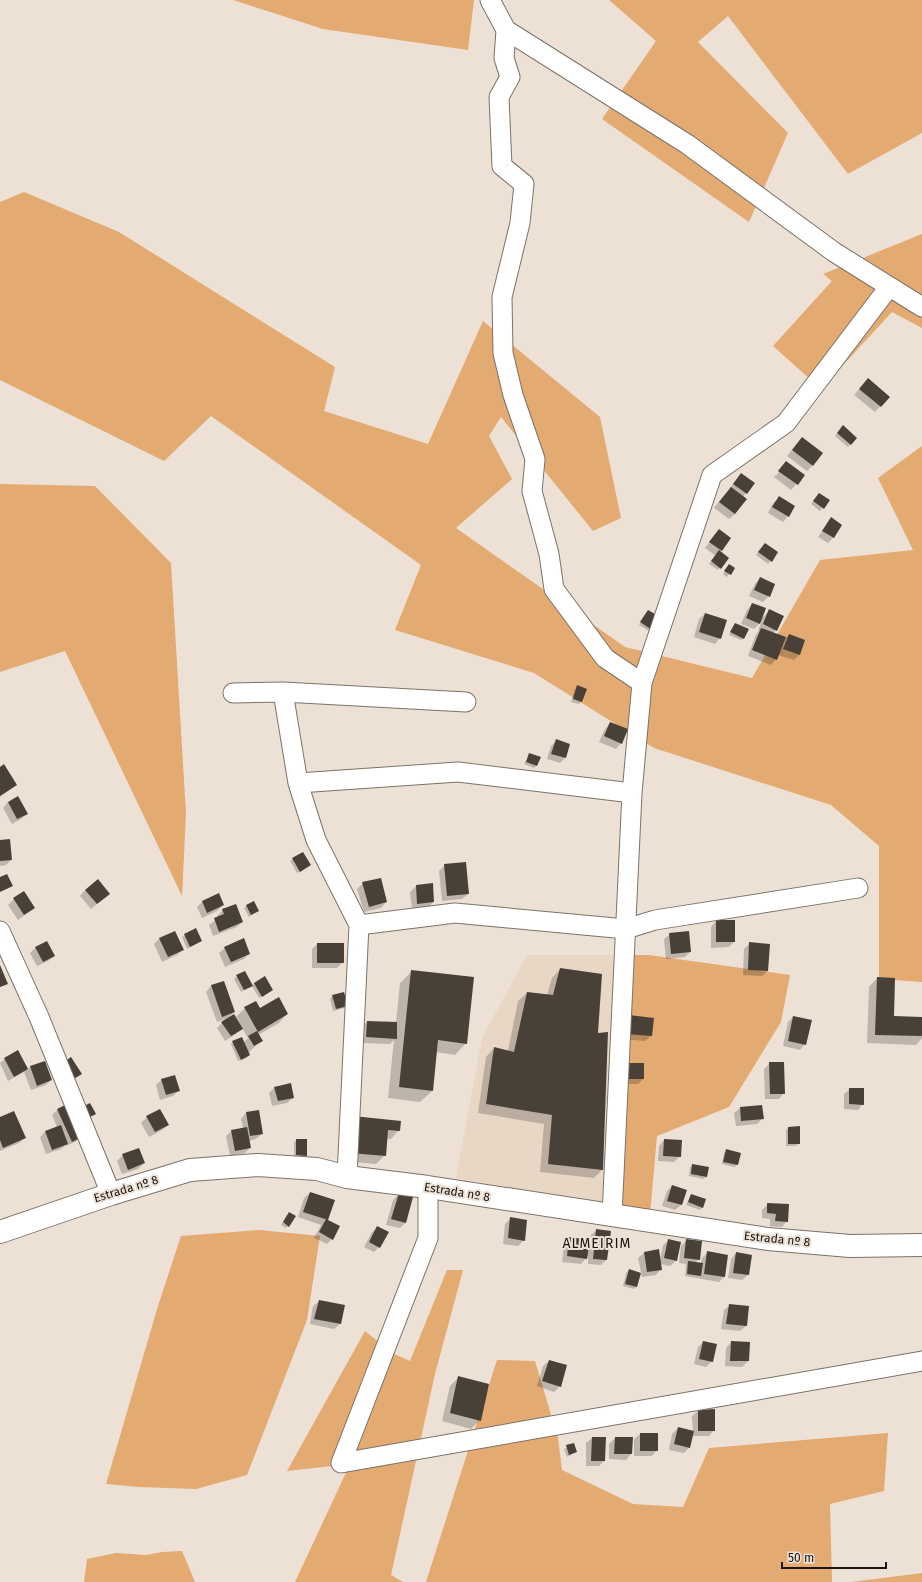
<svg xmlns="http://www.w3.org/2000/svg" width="922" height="1582" font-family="'Fira Sans',sans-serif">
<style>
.built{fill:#e9d7c6}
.green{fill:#e3aa71}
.shadow{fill:#0003}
.building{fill:#494037}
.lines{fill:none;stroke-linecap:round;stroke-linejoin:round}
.minor-casing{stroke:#7c7268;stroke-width:21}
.major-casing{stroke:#7c7268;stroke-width:24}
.minor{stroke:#fff;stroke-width:19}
.major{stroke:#fff;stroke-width:22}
.labels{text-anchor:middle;stroke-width:4;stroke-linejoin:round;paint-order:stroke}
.street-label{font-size:12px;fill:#1a1612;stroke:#ede1d6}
.quarter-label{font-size:14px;letter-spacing:1px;fill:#1a1612;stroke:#ede1d6}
</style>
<rect width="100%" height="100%" fill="#ede1d6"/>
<path class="built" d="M527,955H619L611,1206L456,1178L482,1038Z"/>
<path class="green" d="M233,0H474L468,50L323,29Z
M609,0H922V133L848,174L728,16L698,42L788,133L749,222L602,119L656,41Z
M24,192L119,232L335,367L324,411L428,444L483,321L600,417L621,518L593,531L501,417L489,436L512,479L456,528L625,647L752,678L820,560L913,550L878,478L922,446V982L879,979V846L831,805L654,748L534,673L395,630L421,565L211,416L164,461L0,380V202Z
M922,234V328L892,312L821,389L773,346L832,281L823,274Z
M0,484L95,486L171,563L186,814L182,896L65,651L0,672Z
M619,955H649L790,975L781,1022L729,1107L657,1136L650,1215L611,1206Z
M259,1230L320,1236L307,1320L247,1475L196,1489L139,1487L106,1484L157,1309L181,1236Z
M447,1270H463L435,1374L391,1575L403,1582H295L350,1464L287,1471L365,1331L392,1353L410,1361Z
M497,1360L535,1361L558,1438L562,1470L633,1504L683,1507L709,1448L888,1433L884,1491L830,1504L832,1582H426Z
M182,1551L195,1582H84L87,1559L116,1553L146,1555L162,1552Z
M922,1573V1582H851Z"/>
<path class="shadow" d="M868,379L889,397L875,412L854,395Z
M841,429L856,438L848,447L835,436Z
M797,444L812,466L807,471L787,456Z
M786,462L804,475L791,490L774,477L775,475L776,476L783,467H781Z
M741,474L746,493L743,497L735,514L729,519L714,508Z
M817,496L828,500L820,511L811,504Z
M779,498L788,516L783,522L768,513L773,503Z
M831,519L841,525L833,538L828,543L818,537Z
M719,530L721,550L720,552V568L718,570L709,564L716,556L705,548Z
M762,547L777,553L768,564L756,555Z
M727,568H734L727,577L723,574Z
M760,578L769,596L763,602L749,596L755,584Z
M752,604L761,619L770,610L776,630L773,633L786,638L789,635L799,655L794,660L778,655L776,659L771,665L748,656L756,634L759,631L758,630L762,621L754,629L741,624L747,610Z
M646,613L651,629L649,631L639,625Z
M705,614L720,638L715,644L694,637L699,619Z
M735,624L744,638L741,640L729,635Z
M578,687L585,689L581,702L579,704L571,702L575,689Z
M610,723L621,743L616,749L599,742L605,729Z
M556,741L569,745L565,758L560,763L547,759L551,746Z
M530,754L536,766L534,768L524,764Z
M0,768L16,785L0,797Z
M8,802L27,814L21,819L12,824L3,808Z
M0,841L11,860L6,865L0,866Z
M293,859L310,865L297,873L290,861Z
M445,865L468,894L462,899L442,901L439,871Z
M363,883L386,902L381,908L364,912L357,889Z
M432,885L433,902L428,908L412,909L410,892L416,886Z
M85,890L103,899L91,909L80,896Z
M14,899L34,908L18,920L8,905Z
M202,902L223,905L217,911L202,918L197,907Z
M247,906L258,910L249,917L244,908Z
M223,910L242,922L237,927L213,936L209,925L218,918L217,916Z
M716,921L734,942L729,947L711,948V927Z
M196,929L201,941L187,949L182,937Z
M670,934L690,952L685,957L666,959L664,939Z
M160,938L182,950L177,955L162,962L154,944Z
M750,943L768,971L762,976L743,975L744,949Z
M317,944L343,962L337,968H312V949Z
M36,947L54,956L48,961L37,966L30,953Z
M225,948L249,953L244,959L225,967L219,953Z
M560,969L597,1034L602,1170L594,1178L540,1172L544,1124L478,1113L486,1057L494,1048L508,1051L518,1001L527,993L547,995L552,978Z
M412,971L466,1043L455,1055L436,1052L432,1091L420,1102L388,1098L394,1040L390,1044L361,1043L362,1027L367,1022L396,1023L400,983Z
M237,976L251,986L241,992L234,979Z
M877,978L893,1017L922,1018V1038L916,1045L867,1043L869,987Z
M223,982L234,1012L228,1018L217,1022L206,992L211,986Z
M254,983L272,990L259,998L252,986Z
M332,996L347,1006L344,1008L333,1011L330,999Z
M245,1008L260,1009L287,1014L279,1023L258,1035L261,1041L248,1053L249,1055L247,1058L238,1061L231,1044L233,1042L243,1043L248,1038L242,1028L236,1034L225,1041L217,1028L222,1023L239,1021L236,1017Z
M793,1017L805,1044L800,1050L783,1046L788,1022Z
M624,1022L651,1036L645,1041L622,1039Z
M18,1052L27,1070L30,1067L45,1062L51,1080L46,1085L31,1090L24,1072L8,1081L0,1063L5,1059Z
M770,1063L784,1093L779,1099H765L764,1069Z
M626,1064L643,1079L638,1084H621Z
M161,1080L179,1090L173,1096L160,1100L156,1085Z
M275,1087L293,1098L287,1103L272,1106L269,1093Z
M850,1089L863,1104L858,1110L844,1109V1094Z
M762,1106L763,1118L757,1124L736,1126L734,1113L740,1108Z
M57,1110L81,1137L75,1142L66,1146V1145L61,1149L46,1154L40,1137L45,1132L57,1127L52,1115Z
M246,1113L262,1134L256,1139L249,1141L250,1148L245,1153L230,1156L226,1136L232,1131L243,1128L241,1119Z
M147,1117L168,1125L162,1130L149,1137L141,1123Z
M354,1117L399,1130L391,1139H386L385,1155L376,1164L342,1161Z
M0,1119L25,1138L19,1143L0,1151Z
M788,1128L799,1143L796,1146H786V1130Z
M297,1140L306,1156L303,1158H294V1142Z
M664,1140L680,1156L674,1162L658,1161L659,1146Z
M727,1150L740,1154L737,1165L734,1167L722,1164L724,1153Z
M123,1155L144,1163L138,1169L122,1174L117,1161Z
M693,1165L706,1177L703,1179L689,1176L690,1167Z
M672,1186L685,1190L681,1205L675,1210L662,1206L667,1191Z
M310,1193L333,1200L327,1221L332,1239L327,1244L314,1238L321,1225L298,1217L304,1198Z
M399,1194L412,1198L405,1223L400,1228L386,1225L393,1200Z
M691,1195L703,1207L700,1210L686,1205Z
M768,1204L787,1221L782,1227L770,1226V1219L762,1218V1210Z
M287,1215L288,1226L286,1228L281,1225Z
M511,1218L524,1240L518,1246L503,1244L505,1224Z
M378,1227L379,1247L374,1252L364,1247L372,1232Z
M597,1230L606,1260L601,1265L588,1264V1256L581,1264L562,1262L564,1244L570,1238L590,1241L591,1235Z
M669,1240L676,1261L670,1266L660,1264L661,1269L656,1275L642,1277L638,1258L644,1253L658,1250L660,1260L663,1245Z
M687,1240L699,1259L695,1263H701L702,1258L707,1253L724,1277L719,1282L685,1276L686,1264L679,1263L681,1246Z
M736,1253L751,1256L748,1275L742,1280L728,1278L731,1259Z
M629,1270L636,1287L634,1289L623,1286L626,1273Z
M319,1301L340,1324L334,1329L310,1324L313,1306Z
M730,1305L748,1307L746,1326L740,1331L721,1329L724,1310Z
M703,1342L712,1361L706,1367L694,1364L698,1347Z
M731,1342L749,1343L748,1361L742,1367L725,1366L726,1348Z
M549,1361L560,1386L554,1392L537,1386L543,1366Z
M458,1378L480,1420L471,1429L442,1421L450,1386Z
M698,1411L714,1430L709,1436H692L689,1448L684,1453L669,1450L672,1434L678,1428L693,1432L692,1416Z
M640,1434H657V1450L652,1456H634V1439Z
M592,1438H605L604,1461L599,1466H586V1443Z
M615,1438H632L631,1454L626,1460L609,1459V1444Z
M573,1444L576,1452L567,1457L564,1449Z"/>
<path class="building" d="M868,378L890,397L881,407L859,389Z
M843,425L857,438L851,445L837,433Z
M802,437L823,453L813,466L792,450Z
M786,461L805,475L798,485L778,471Z
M741,473L755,483L747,494L733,484Z
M731,487L747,499L735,514L719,502Z
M819,493L830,500L824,509L813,501Z
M779,496L795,506L789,517L772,507Z
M831,517L842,525L834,538L822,531Z
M719,529L731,538L722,551L709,542Z
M765,543L778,552L772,562L758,552Z
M719,550L729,558L721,569L711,561Z
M729,564L735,568L731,575L724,571Z
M760,577L775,584L770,597L754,590Z
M752,603L766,608L760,624L746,618Z
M769,609L784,616L777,631L763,624Z
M648,610L660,617L652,630L640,622Z
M705,613L727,620L721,639L699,632Z
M735,623L749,629L744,639L730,632Z
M761,628L786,637L777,660L752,650Z
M789,634L805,640L800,655L783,649Z
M577,685L587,689L582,702L573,699Z
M610,722L628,729L622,744L604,736Z
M556,739L570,744L566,758L551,754Z
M529,753L541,757L537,766L526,762Z
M4,764L17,785L0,796V767Z
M18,796L28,814L17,819L8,802Z
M10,839L12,860L0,861V840Z
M303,852L311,865L300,872L292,858Z
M466,862L469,894L447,896L444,864Z
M7,874L13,886L0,892V877Z
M381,878L387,902L369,907L362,882Z
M98,879L110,894L97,904L85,890Z
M433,883L434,902L417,904L416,885Z
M24,891L35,908L24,915L13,898Z
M219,893L224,905L207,913L202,901Z
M254,901L259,911L251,915L246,905Z
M236,904L243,922L219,932L214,918L224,914L222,909Z
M716,920H735V942H716Z
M196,928L202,941L190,947L184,934Z
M175,931L184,950L168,957L159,938Z
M689,931L691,952L671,954L669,933Z
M244,938L250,954L231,962L224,947Z
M47,941L55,956L43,962L35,947Z
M749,942L770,944L768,971L748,970Z
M317,943H344V963H317Z
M0,965L8,984L0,987Z
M560,968L602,974L598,1033L608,1032L603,1170L548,1164L552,1115L486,1104L494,1047L514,1052L527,992L553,995Z
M411,970L474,977L467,1044L438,1040L433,1091L399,1087Z
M245,971L253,986L244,990L236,975Z
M265,976L273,990L262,997L254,983Z
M877,977L895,978L894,1016L922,1017V1036L875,1035Z
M224,981L235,1012L222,1017L211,985Z
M344,992L348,1006L336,1009L332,995Z
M279,997L288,1014L258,1032L244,1007L256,1001L260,1008Z
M234,1014L243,1029L231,1036L221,1022Z
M629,1015L654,1018L652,1036L627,1034Z
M793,1016L812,1020L806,1045L788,1041Z
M367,1021L397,1022V1039L366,1037Z
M257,1031L263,1041L254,1046L248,1036Z
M242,1037L250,1055L241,1060L232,1041Z
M18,1050L28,1069L14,1077L4,1058Z
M71,1057L82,1074L72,1080L61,1064Z
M45,1061L52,1080L37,1086L30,1066Z
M769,1062H784L785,1094H770Z
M626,1063H644V1079H626Z
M175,1075L180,1091L166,1095L161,1079Z
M291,1083L294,1098L278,1101L274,1087Z
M849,1088H864V1105L849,1104Z
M90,1103L96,1114L86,1119L80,1108Z
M67,1104L82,1137L72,1142L57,1109Z
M762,1105L764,1119L741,1121L740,1107Z
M160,1109L169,1125L155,1132L146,1116Z
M259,1110L263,1134L250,1136L246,1112Z
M14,1111L26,1138L3,1148L0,1140V1117Z
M353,1116L401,1121L400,1131L388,1130L386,1156L350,1153Z
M61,1125L68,1144L52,1150L45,1131Z
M800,1126V1144H788V1127Z
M247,1127L251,1148L235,1151L231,1130Z
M296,1139H307V1156L296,1155Z
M664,1139L682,1140L681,1157L663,1156Z
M139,1148L145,1163L128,1170L122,1154Z
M726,1149L741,1153L738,1165L723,1162Z
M692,1164L709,1167L707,1177L691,1174Z
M672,1185L687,1190L682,1205L667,1201Z
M310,1192L335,1200L328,1220L303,1212Z
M399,1193L413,1197L406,1223L391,1219Z
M691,1194L706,1199L703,1208L688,1202Z
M767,1203L789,1204L788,1222L775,1221L776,1214L767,1213Z
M289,1212L296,1216L289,1227L283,1222Z
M510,1217L527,1220L525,1241L508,1238Z
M326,1219L340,1226L333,1240L319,1232Z
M377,1226L389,1232L380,1248L369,1242Z
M596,1229L611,1231L607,1260L593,1259Z
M569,1237L590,1240L587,1259L567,1256Z
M668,1239L681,1242L677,1261L664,1258Z
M686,1239L702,1241L700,1260L684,1258Z
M659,1249L662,1270L647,1272L644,1252Z
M707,1251L728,1255L725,1277L704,1274Z
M736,1252L752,1255L749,1275L733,1273Z
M688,1261L703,1263L701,1276L687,1274Z
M629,1269L641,1273L637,1287L625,1284Z
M319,1300L345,1305L341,1324L314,1319Z
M729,1304L749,1306L747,1326L726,1324Z
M703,1341L717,1344L713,1362L699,1359Z
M731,1341L750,1342L749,1361H730Z
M549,1360L567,1365L561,1387L542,1381Z
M458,1376L489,1384L481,1421L450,1413Z
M715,1409V1431H698V1410Z
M678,1427L694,1431L690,1448L674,1444Z
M640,1433H658V1451H640Z
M592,1437H606L605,1461H591Z
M615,1437H633L632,1454H614Z
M574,1443L577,1452L569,1455L566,1445Z"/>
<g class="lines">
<g class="minor-casing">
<path id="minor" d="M490,0L506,30L687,144L834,252L922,307
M506,30L504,58L510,77L499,97L502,166L524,184L520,223L502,297L503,353L513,395L535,459L532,491L549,554L554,589L605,658L642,683
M283,692L298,783L316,840L359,925L347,1177
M233,693L283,692L466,702
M298,783L458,772L632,793
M359,925L455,913L626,929L655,920L858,888
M0,931L39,1017L111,1194
M428,1187V1238L341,1463L922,1361
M612,1216L632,793L642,683L712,475L786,423L889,287"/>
</g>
<g class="major-casing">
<path id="major" d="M0,1232L111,1194L190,1170L258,1165L317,1169L347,1177L428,1187L768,1239L850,1246L922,1245"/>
</g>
<use href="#minor" class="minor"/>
<use href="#major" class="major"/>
</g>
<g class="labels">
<g class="street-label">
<text transform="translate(126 1189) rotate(-17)" y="4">Estrada nº 8</text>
<text transform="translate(457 1192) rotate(9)" y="4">Estrada nº 8</text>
<text transform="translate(777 1239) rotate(6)" y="4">Estrada nº 8</text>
</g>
<g class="quarter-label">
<text x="597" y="1248">ALMEIRIM</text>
</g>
</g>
<path d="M782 1562v6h104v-6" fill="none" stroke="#1a1612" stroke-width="2"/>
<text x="788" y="1562" font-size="12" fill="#1a1612" stroke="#ede1d6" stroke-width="3" paint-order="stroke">50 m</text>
</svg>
